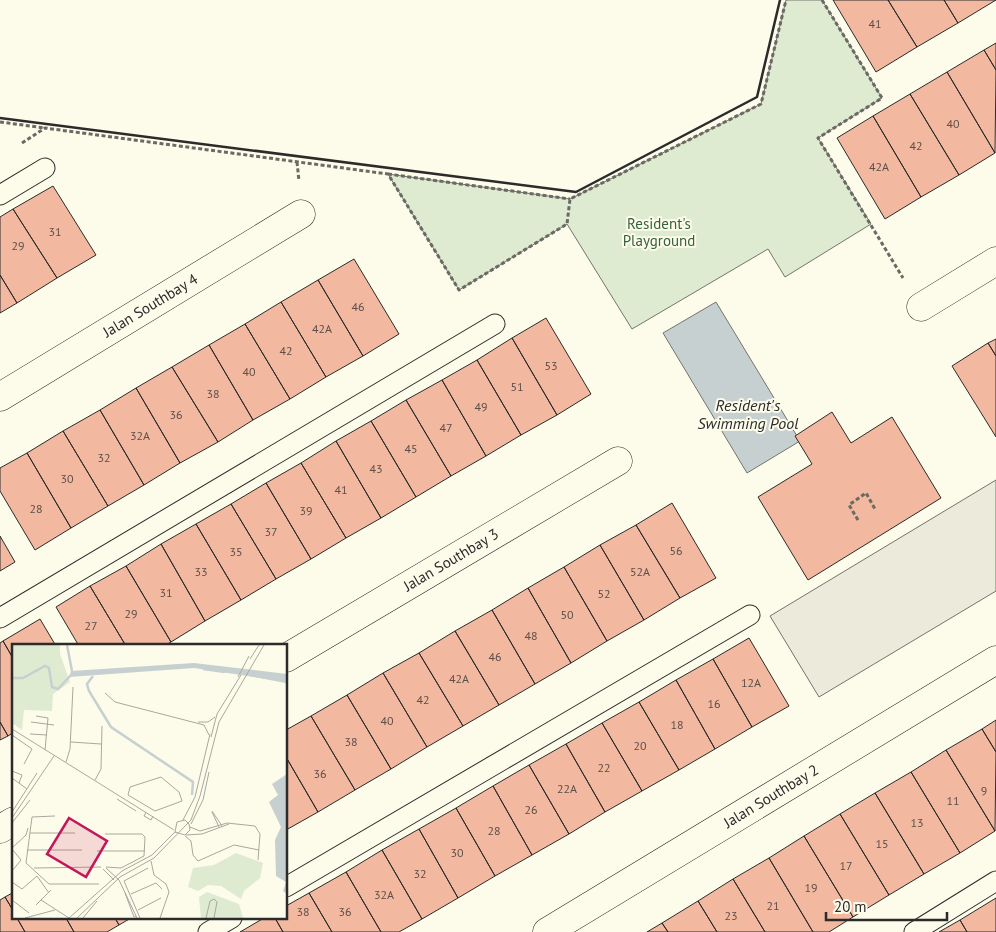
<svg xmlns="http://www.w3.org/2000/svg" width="996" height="932" font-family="'PT Sans',sans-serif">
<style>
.green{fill:#deebd1;stroke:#74746e}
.parking{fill:#eceadb;stroke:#74746e}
.water{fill:#c7d0d0;stroke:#74746e}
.building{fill:#f2b8a0;stroke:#2b2b2b}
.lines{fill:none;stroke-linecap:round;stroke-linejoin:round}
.lane-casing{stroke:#2b2b2b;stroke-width:21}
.street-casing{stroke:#2b2b2b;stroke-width:29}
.path{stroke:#6a6964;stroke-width:3;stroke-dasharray:4 2.5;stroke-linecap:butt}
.lane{stroke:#fdfbea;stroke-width:19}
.street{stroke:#fdfbea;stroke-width:28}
.wall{stroke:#2b2b2b;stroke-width:2.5}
.labels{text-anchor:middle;stroke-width:4;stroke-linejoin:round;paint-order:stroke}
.number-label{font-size:12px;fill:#5d4e48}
.park-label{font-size:15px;fill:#34623c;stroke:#fdfbea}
.street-label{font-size:15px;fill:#2b2b2b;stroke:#fdfbea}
.water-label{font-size:16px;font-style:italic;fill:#2b2b2b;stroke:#fdfbea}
.inset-river{fill:none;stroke:#c7d0d0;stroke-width:2.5}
.inset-road{fill:none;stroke:#a9a89e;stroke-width:1}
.view{fill:#c2185b;fill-opacity:0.15;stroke:#c2185b;stroke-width:2.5}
.inset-edge{fill:none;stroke:#2b2b2b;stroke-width:2.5}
</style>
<rect width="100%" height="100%" fill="#fdfbea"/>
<path class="green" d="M786,0H822L882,98L818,138L871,224L785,277L768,249L632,329L567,224L459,290L388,174L570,199L761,104Z"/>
<path class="parking" d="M996,480V591L819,697L770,616Z"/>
<path class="water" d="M716,302L800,441L747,473L663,333Z"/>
<path class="building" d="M833,0H888L917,47L876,72Z
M888,0H944L958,23L917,47Z
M944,0H996L958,23Z
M996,43V70L984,50Z
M984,50L996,70L995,153L947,72Z
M947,72L995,153L959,175L910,94Z
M910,94L959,175L921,197L873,116Z
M873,116L921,197L885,219L837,138Z
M53,186L96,255L57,278L13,209Z
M13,209L57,278L17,303L0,275V217Z
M354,259L399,334L363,356L318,280Z
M0,275L17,303L0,313Z
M318,280L363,356L326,377L281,302Z
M281,302L326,377L290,399L245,324Z
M546,318L591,394L557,415L512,338Z
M245,324L290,399L253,420L209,345Z
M512,338L557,415L521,435L477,360Z
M996,339V356L988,343Z
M988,343L996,356V437L952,366Z
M209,345L253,420L218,442L172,367Z
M477,360L521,435L486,456L442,380Z
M172,367L218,442L180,463L136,388Z
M442,380L486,456L451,476L406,400Z
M136,388L180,463L144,485L100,410Z
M406,400L451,476L416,497L371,421Z
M100,410L144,485L108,506L63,431Z
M832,412L851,443L892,417L941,498L808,580L758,497L812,464L795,436Z
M371,421L416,497L381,518L336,441Z
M63,431L108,506L71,528L27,453Z
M336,441L381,518L346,538L301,463Z
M27,453L71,528L35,550L0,491V468Z
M301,463L346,538L311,559L266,483Z
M266,483L311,559L276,579L231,504Z
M672,503L716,578L680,598L636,525Z
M231,504L276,579L241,600L196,524Z
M196,524L241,600L205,621L161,544Z
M636,525L680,598L644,620L600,545Z
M0,536L15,562L0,571Z
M161,544L205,621L171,642L126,566Z
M600,545L644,620L607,641L564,567Z
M126,566L171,642L164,646H126L90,586Z
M564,567L607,641L571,663L528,588Z
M90,586L126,646H79L56,607Z
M528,588L571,663L535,684L492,610Z
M492,610L535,684L499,705L455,631Z
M40,619L56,646H14V660L3,641Z
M455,631L499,705L463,726L419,653Z
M749,638L789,706L752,727L713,659Z
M3,641L14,660V732L8,736L0,722V643Z
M419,653L463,726L427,747L383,673Z
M713,659L752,727L715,749L676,680Z
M383,673L427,747L391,769L347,695Z
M676,680L715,749L679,770L639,702Z
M347,695L391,769L355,790L311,716Z
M639,702L679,770L642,791L602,723Z
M311,716L355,790L318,812L286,757V730Z
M996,720V752L982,729Z
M0,722L8,736L0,740Z
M602,723L642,791L605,812L566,744Z
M982,729L996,752L995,831L946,750Z
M566,744L605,812L569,834L529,765Z
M946,750L995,831L960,853L911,772Z
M286,757L318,812L286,830Z
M529,765L569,834L532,855L493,786Z
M911,772L960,853L924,874L875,793Z
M493,786L532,855L495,876L456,808Z
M875,793L924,874L889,895L840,814Z
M456,808L495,876L458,898L419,829Z
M840,814L889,895L853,917L804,836Z
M419,829L458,898L422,919L382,850Z
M804,836L853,917L829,932H813L769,858Z
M382,850L422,919L399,932H381L346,872Z
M769,858L813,932H765L733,879Z
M346,872L381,932H332L309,893Z
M733,879L765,932H717L698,901Z
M14,892V912L5,897Z
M309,893L332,932H283L275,918H286V906Z
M5,897L14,912V918H17L25,932H0V900Z
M996,898V932H967L960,920Z
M698,901L717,932H668L662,923Z
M17,918H66L74,932H25Z
M66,918H115L119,925L107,932H74Z
M115,918H131L119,925Z
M264,918H275L283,932H240Z
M960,920L967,932H939Z
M662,923L668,932H647Z"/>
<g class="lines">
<g class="lane-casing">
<path id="lane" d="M0,195L45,168
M0,618L495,324
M286,887L750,615
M208,932L232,918
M914,932L996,881"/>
</g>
<g class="street-casing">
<g id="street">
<path d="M921,307L996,261"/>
<path id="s1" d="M0,397L301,214"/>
<path id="s2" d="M286,658L618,461"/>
<path d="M0,829L14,821"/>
<path id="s3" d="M547,932L996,660"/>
</g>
</g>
<path class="path" d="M822,0L882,98L818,138L903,278
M0,122L45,128
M22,143L45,128L388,174L459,290L567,224L570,199L761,104L786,0
M297,162L299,181
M388,174L570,199
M858,520L849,505L866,493L875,509"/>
<use href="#lane" class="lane"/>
<use href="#street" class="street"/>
<path class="wall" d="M0,118L576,192L757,97L780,0"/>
</g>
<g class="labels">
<g class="number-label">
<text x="875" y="28">41</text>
<text x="953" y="128">40</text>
<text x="916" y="150">42</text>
<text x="879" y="171">42A</text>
<text x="55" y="236">31</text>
<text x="18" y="250">29</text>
<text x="358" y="311">46</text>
<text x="322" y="333">42A</text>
<text x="286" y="355">42</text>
<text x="551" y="370">53</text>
<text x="249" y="376">40</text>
<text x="517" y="391">51</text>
<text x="213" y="398">38</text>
<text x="481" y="411">49</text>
<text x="176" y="419">36</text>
<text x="446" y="432">47</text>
<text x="140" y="440">32A</text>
<text x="411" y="453">45</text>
<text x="104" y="462">32</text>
<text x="376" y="473">43</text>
<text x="67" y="483">30</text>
<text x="341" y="494">41</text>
<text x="36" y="513">28</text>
<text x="306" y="515">39</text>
<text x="271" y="536">37</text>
<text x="676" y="555">56</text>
<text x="236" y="556">35</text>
<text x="201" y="576">33</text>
<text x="640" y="576">52A</text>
<text x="166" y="597">31</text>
<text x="604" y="598">52</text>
<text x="131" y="618">29</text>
<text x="567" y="619">50</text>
<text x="91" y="630">27</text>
<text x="531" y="640">48</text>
<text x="495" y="661">46</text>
<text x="459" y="683">42A</text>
<text x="751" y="687">12A</text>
<text x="423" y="704">42</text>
<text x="714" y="708">16</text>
<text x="387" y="725">40</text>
<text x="677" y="729">18</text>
<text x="351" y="746">38</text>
<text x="640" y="750">20</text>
<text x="604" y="772">22</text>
<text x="320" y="778">36</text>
<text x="567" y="793">22A</text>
<text x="984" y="795">9</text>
<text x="953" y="805">11</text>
<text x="531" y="814">26</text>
<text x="917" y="827">13</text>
<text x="494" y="835">28</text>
<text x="882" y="848">15</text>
<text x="457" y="857">30</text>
<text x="846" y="870">17</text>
<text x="420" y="878">32</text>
<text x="811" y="892">19</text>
<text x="384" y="899">32A</text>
<text x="773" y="910">21</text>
<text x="303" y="916">38</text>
<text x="345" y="916">36</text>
<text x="731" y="920">23</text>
</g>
<g class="park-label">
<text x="659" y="229">Resident's<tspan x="659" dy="17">Playground</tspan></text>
</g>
<g class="street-label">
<text dy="5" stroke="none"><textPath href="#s1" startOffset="176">Jalan Southbay 4</textPath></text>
<text dy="5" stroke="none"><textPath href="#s2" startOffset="192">Jalan Southbay 3</textPath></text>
<text dy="5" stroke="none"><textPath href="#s3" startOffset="262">Jalan Southbay 2</textPath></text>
</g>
<g class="water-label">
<text x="748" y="411">Resident's<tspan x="748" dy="18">Swimming Pool</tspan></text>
</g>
</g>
<g transform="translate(12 644)">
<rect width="275" height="275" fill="#fdfbea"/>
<path d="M0,1H48V10L58,38L41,50L40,67L12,66L10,86L0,79ZM224,209L251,219L248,234L232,247L229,255L209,242L196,241L186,247L176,243L181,224L202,221ZM195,248L227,260L231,274H189L187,253Z" fill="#deebd1"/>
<path d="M182,19L275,30V38L182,24L57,33L59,27ZM275,130V250L271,247L274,238L264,232L263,196L269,183L257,158L266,151L260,140Z" fill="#c7d0d0"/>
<path class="inset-river" d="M55,1L60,27M191,25L213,28M238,31L275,38M81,32L75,40L77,47L99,83L181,138L180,151M0,34H11L33,22L37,24L40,43L46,45L59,31"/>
<path class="inset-road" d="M238,15L247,1M226,33L237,12M93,49L103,58L192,81L197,91M24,72L36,74L33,106M19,78L42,81M186,78H196L203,73M0,85L162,186M18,90L35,91M0,91L20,105L12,120M199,93L205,70L229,31M59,98L89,100M54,118L58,105L61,43M0,127L10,131L7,139M149,133L167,148L170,157L143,167L116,151L118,143ZM0,134L15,145M83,136L89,125L90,82M105,155L124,167M200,167L210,182M0,168L25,129M134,168L132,172L139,176L141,172M200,168L207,183M43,172L20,173L14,219L37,240H87M0,174L42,112M171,176L183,153L198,90M0,179L18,156M179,180L191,156L197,128M178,183L188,187L215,179L243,182L248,190L246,216M18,189H63M93,190H130L133,193L132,212L109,224L94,223M174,191L190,190L217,180M173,192L179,197L181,211L186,217L222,201L247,206M0,204L14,191L16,184M0,205L9,216L0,227M15,206H70M85,207H133M139,217L142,231L154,240L157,248L148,274M22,224L89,223M94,224L107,236L125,274M91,225L102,236M0,238L10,245L25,232L37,249M113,249L122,273L124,272M119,250L144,239L150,245M0,256L17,269M29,256L57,274M24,261L39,246M126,266L149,254M13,274L43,266M57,274L110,227L140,211L163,188L165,178L173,176L177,180L178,186L173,191L163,188M65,274L108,233L142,214L179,176L188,152L207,78L252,1M71,274L85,257M128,274L112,237L136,224M194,274L198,257L202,255L205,258L202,274"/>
<path class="view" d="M57,174L95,197L74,233L35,210Z"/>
<rect width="275" height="275" class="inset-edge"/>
</g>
<path d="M826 912v8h121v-8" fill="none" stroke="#2b2b2b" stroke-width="2.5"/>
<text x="834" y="912" font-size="15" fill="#2b2b2b" stroke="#fdfbea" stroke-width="4" paint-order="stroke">20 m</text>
</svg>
